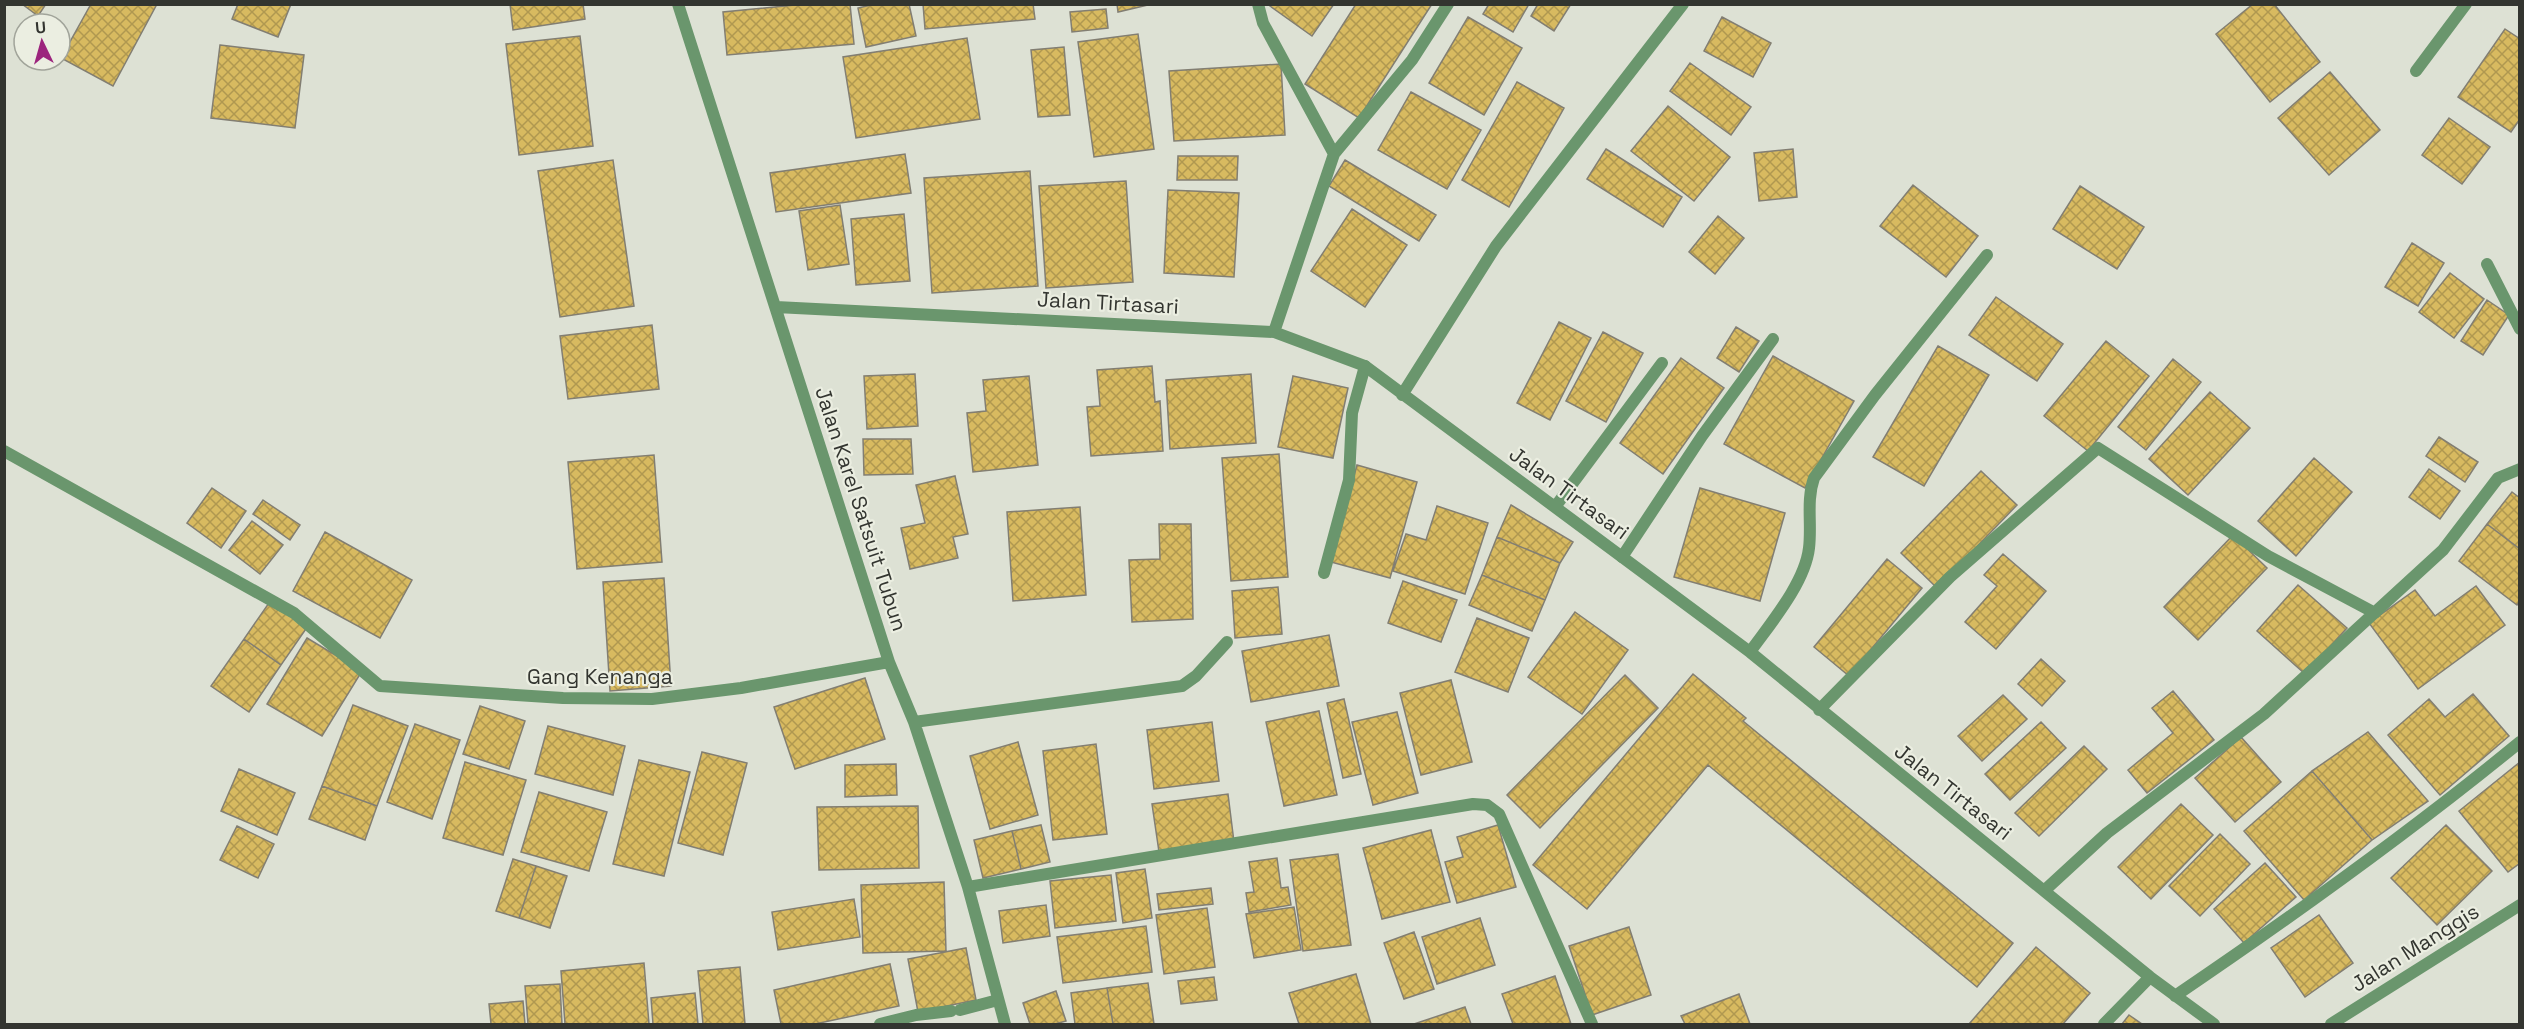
<svg xmlns="http://www.w3.org/2000/svg" width="2524" height="1029" font-family="'Space Grotesk',sans-serif">
<style>
.building{fill:url(#building-cross-hatch);stroke:#827e72;stroke-width:1.5}
.lines{fill:none;stroke-linecap:round;stroke-linejoin:round}
.service{stroke:#6a966d;stroke-width:12}
.minor{stroke:#6a966d;stroke-width:12}
.labels{text-anchor:middle;stroke-width:4.5;stroke-linejoin:round;paint-order:stroke}
.street-label{font-size:21px;fill:#333530;stroke:#ebeee1}
</style>
<defs>
<pattern id="building-cross-hatch" width="8" height="8" patternUnits="userSpaceOnUse" patternTransform="scale(1.5)"><rect width="8" height="8" fill="#d8ba60"/><path d="M0 0l8 8M0 8l8-8" fill="none" stroke="#b09850"/></pattern>
</defs>
<rect width="100%" height="100%" fill="#dde1d4"/>
<path class="building" d="M22,4H46L38,16Z
M91,4H157L113,86L61,58Z
M238,4H291L278,37L232,19Z
M510,4H583L585,19L513,30Z
M805,4H850L854,44L727,55L723,12Z
M875,4H909L916,36L866,47L858,8Z
M923,4H1033L1035,19L925,29Z
M1117,4H1152L1118,12Z
M1271,4H1334L1312,36L1270,6Z
M1356,4H1432L1359,118L1305,84Z
M1489,4H1529L1513,32L1483,14Z
M1538,4H1571L1554,31L1531,16Z
M2253,4H2274L2320,62L2270,102L2216,34Z
M1106,9L1108,28L1072,32L1070,12Z
M1468,17L1522,48L1484,115L1429,83Z
M1722,17L1771,43L1753,77L1704,51Z
M2505,29L2520,39V119L2511,132L2458,97Z
M1138,34L1154,149L1094,157L1078,42Z
M580,36L593,146L519,155L506,44Z
M967,38L980,119L856,138L843,57Z
M220,45L304,55L295,128L211,118Z
M1064,47L1070,115L1038,117L1031,50Z
M1690,63L1751,107L1731,135L1670,91Z
M1281,64L1285,135L1174,141L1169,71Z
M2330,72L2380,130L2329,175L2278,118Z
M1517,82L1564,108L1509,207L1462,180Z
M1411,92L1481,130L1447,189L1378,150Z
M1668,106L1730,157L1694,201L1631,151Z
M2449,118L2490,147L2462,184L2422,155Z
M1606,149L1682,197L1663,227L1587,179Z
M1793,149L1797,197L1759,201L1754,153Z
M905,154L911,193L776,212L770,173Z
M1178,156H1238L1237,180H1177Z
M613,160L634,306L560,317L538,171Z
M1345,160L1436,215L1419,241L1329,186Z
M1030,171L1038,286L932,293L924,178Z
M1126,181L1133,282L1046,288L1039,186Z
M1913,185L1978,236L1946,277L1880,226Z
M2080,186L2144,227L2117,269L2053,229Z
M1168,190L1239,193L1234,277L1164,273Z
M840,205L849,264L808,270L799,211Z
M1352,209L1407,245L1365,307L1311,271Z
M904,214L910,281L856,285L851,219Z
M1718,216L1744,238L1715,274L1689,252Z
M2412,243L2444,263L2418,306L2385,287Z
M2450,273L2484,299L2454,338L2419,312Z
M1996,297L2063,344L2037,381L1969,335Z
M2487,300L2509,315L2483,355L2461,341Z
M1559,322L1591,338L1550,420L1517,403Z
M652,325L659,389L568,399L560,336Z
M1736,327L1759,341L1739,372L1717,358Z
M1603,332L1643,353L1606,422L1566,401Z
M2106,341L2149,376L2088,451L2044,416Z
M1938,346L1989,375L1924,486L1873,457Z
M1773,356L1854,401L1805,488L1724,444Z
M1681,358L1724,388L1663,474L1620,443Z
M2173,359L2201,382L2146,450L2118,427Z
M1152,366L1155,402L1160,401L1163,451L1091,456L1087,407L1100,406L1097,370Z
M915,374L918,426L867,429L864,376Z
M1251,374L1256,443L1170,449L1166,380Z
M1029,376L1038,465L973,472L967,413L986,411L983,380Z
M1293,376L1348,388L1333,458L1278,447Z
M2210,392L2250,428L2188,495L2149,459Z
M2439,437L2478,462L2465,482L2426,456Z
M863,439H911L913,474L864,475Z
M1279,454L1288,577L1231,581L1222,458Z
M654,455L662,562L577,569L568,462Z
M2314,458L2352,492L2296,556L2258,521Z
M1357,465L1417,482L1390,578L1331,562Z
M2429,469L2460,491L2440,519L2409,497Z
M1981,471L2017,505L1937,588L1901,553Z
M955,476L968,534L953,537L958,558L910,569L901,528L925,523L916,485Z
M212,488L246,511L221,548L187,523Z
M1700,488L1785,513L1760,601L1674,577Z
M2512,492L2520,498V549L2487,524Z
M263,500L300,525L290,540L253,514Z
M1511,505L1573,542L1560,563L1497,537Z
M1437,506L1488,523L1465,594L1393,571L1406,534L1426,540Z
M1080,507L1086,595L1013,601L1007,512Z
M252,521L283,545L260,574L229,550Z
M1159,524H1191L1193,619L1132,622L1129,560L1160,559Z
M2487,524L2520,549V601L2517,605L2459,561Z
M325,532L412,580L380,638L293,591Z
M2233,535L2267,568L2198,640L2164,607Z
M1497,537L1560,563L1545,600L1482,575Z
M2003,554L2046,591L1996,649L1965,622L1997,586L1984,575Z
M1887,559L1922,588L1849,676L1814,647Z
M1482,575L1545,600L1532,631L1469,605Z
M664,578L671,686L610,691L603,582Z
M1403,581L1457,600L1441,642L1388,623Z
M2298,585L2347,628L2305,674L2257,631Z
M2476,586L2505,625L2418,689L2369,623L2415,590L2435,616Z
M1278,587L1282,634L1235,638L1232,591Z
M271,600L308,626L281,665L244,639Z
M1575,612L1628,650L1582,714L1528,677Z
M1477,618L1529,638L1508,692L1455,672Z
M1329,635L1339,686L1251,702L1242,651Z
M307,638L362,671L322,736L267,704Z
M244,639L281,665L249,712L211,686Z
M2041,659L2065,681L2042,706L2018,684Z
M1693,674L1746,718L1743,721L2013,943L1977,987L1708,765L1587,909L1533,865Z
M1625,675L1658,708L1540,828L1507,795Z
M865,678L885,739L795,769L774,707Z
M1451,680L1472,762L1421,775L1400,693Z
M2173,691L2214,740L2147,793L2128,770L2173,733L2152,708Z
M2473,694L2509,736L2440,795L2388,735L2429,699L2445,717Z
M2003,695L2027,719L1982,761L1958,736Z
M1344,699L1361,774L1343,778L1327,703Z
M353,705L408,726L377,806L322,786Z
M480,706L525,721L509,769L463,754Z
M1319,711L1337,795L1284,806L1266,722Z
M1397,712L1418,793L1373,805L1352,722Z
M1212,722L1219,781L1154,789L1147,730Z
M2041,722L2066,748L2010,800L1985,774Z
M415,724L460,740L432,819L387,802Z
M548,726L625,746L613,795L535,774Z
M2368,732L2428,801L2372,840L2312,771Z
M2241,737L2281,782L2235,822L2195,778Z
M1018,742L1038,815L990,829L970,756Z
M1096,744L1107,834L1053,840L1043,751Z
M2084,746L2107,769L2039,836L2015,813Z
M702,752L747,763L723,855L678,843Z
M639,760L690,772L664,876L613,864Z
M465,762L526,780L503,855L443,838Z
M2520,762V863L2508,872L2459,811Z
M896,764L897,795L845,797V765Z
M239,769L295,793L277,835L221,811Z
M2312,771L2372,840L2304,900L2244,831Z
M322,786L377,806L365,840L309,819Z
M539,792L607,812L589,871L521,852Z
M1228,794L1234,842L1159,852L1152,804Z
M2181,804L2213,835L2151,899L2118,867Z
M918,806L919,868L819,870L817,807Z
M1041,825L1050,862L1021,869L1012,831Z
M1498,825L1516,887L1457,903L1445,862L1463,857L1457,837Z
M2446,825L2492,871L2437,925L2391,878Z
M237,826L274,844L258,878L220,860Z
M1431,830L1450,902L1382,919L1363,848Z
M1012,831L1021,869L983,878L974,840Z
M2220,834L2250,864L2200,916L2169,886Z
M1338,854L1351,945L1303,951L1290,860Z
M1277,858L1281,888L1288,887L1291,905L1249,912L1246,893L1254,892L1249,862Z
M513,859L536,866L519,918L496,911Z
M2265,863L2296,897L2244,943L2214,909Z
M536,866L567,876L550,928L519,918Z
M1145,869L1152,918L1123,923L1116,873Z
M1111,875L1116,921L1055,928L1050,881Z
M944,882L946,951L863,953L861,885Z
M1211,888L1213,904L1159,910L1157,894Z
M854,899L860,937L778,950L772,912Z
M1046,905L1050,936L1003,943L999,911Z
M1294,907L1301,950L1254,958L1246,914Z
M1207,908L1215,967L1164,974L1156,915Z
M2319,915L2353,963L2305,997L2271,948Z
M1480,918L1495,965L1437,984L1422,937Z
M1146,926L1152,972L1063,983L1057,937Z
M1629,927L1651,995L1592,1015L1569,946Z
M1414,932L1434,989L1404,999L1384,943Z
M2036,947L2090,993L2063,1024H1969Z
M966,948L976,1000L918,1012L908,959Z
M644,963L649,1024H565L561,971Z
M890,964L899,1006L815,1024H781L774,990Z
M740,967L745,1024H703L698,971Z
M1356,974L1371,1024H1299L1289,993Z
M1555,976L1571,1024H1513L1502,994Z
M1214,977L1217,1000L1181,1004L1178,981Z
M1148,983L1154,1024H1113L1107,988Z
M560,984L562,1024H528L525,986Z
M1107,988L1113,1024H1075L1071,993Z
M1056,991L1066,1021L1055,1024H1030L1023,1003Z
M695,993L698,1024H653L651,998Z
M1739,994L1750,1024H1685L1681,1016Z
M523,1001L525,1024H491L489,1004Z
M1465,1007L1471,1024H1414Z
M2129,1015L2142,1024H2122Z"/>
<g class="lines">
<path class="service" d="M2416,71L2466,4
M1622,557L1702,436L1773,339
M1324,573L1349,480L1352,413L1365,366"/>
<path class="minor" d="M678,4L889,662L914,722L968,887L1005,1024
M1258,4L1263,23L1334,154L1274,332
M1334,154L1412,60L1448,4
M2487,264L2520,329
M776,307L1274,332L1365,366L1750,652L2150,977L2214,1024
M1402,395L1496,246L1683,4
M4,451L294,613L380,686L563,698L652,699L741,688L889,662
M1555,507L1662,363
M1750,652C1770,624 1805,583 1809,548C1812,524 1806,501 1814,478L1875,395L1987,255
M1819,710L1950,577L2098,448L2268,556L2375,613
M914,722L1182,686L1196,676L1227,642
M968,887L1473,804L1487,805L1499,814L1592,1024
M2045,890L2107,833L2264,714L2443,550L2498,478L2520,469
M2175,996C2293,916 2409,833 2520,742
M960,1010L998,1000
M880,1024L916,1015L951,1011
M2104,1024L2150,977
M2331,1024L2520,905"/>
</g>
<g class="labels">
<g class="street-label">
<text transform="translate(1108 303) rotate(3)" y="7">Jalan Tirtasari</text>
<text transform="translate(1569 493) rotate(36)" y="7">Jalan Tirtasari</text>
<text transform="translate(861 509) rotate(72)" y="7">Jalan Karel Satsuit Tubun</text>
<text x="600" y="684">Gang Kenanga</text>
<text transform="translate(1953 792) rotate(38)" y="7">Jalan Tirtasari</text>
<text transform="translate(2415 948) rotate(-32)" y="7">Jalan Manggis</text>
</g>
</g>
<rect width="2524" height="1029" fill="none" stroke="#333530" stroke-width="12"/>
<g transform="translate(42 42) rotate(355)"><circle r="28" fill="#ebeee1" stroke="#a1a49a" stroke-width="1.5"/>
<path d="M0-4.5L10 22L0 15L-10 22Z" fill="#9c247d"/>
<text y="-9" font-size="16" font-weight="bold" text-anchor="middle" fill="#333530">U</text>
</g>
</svg>
